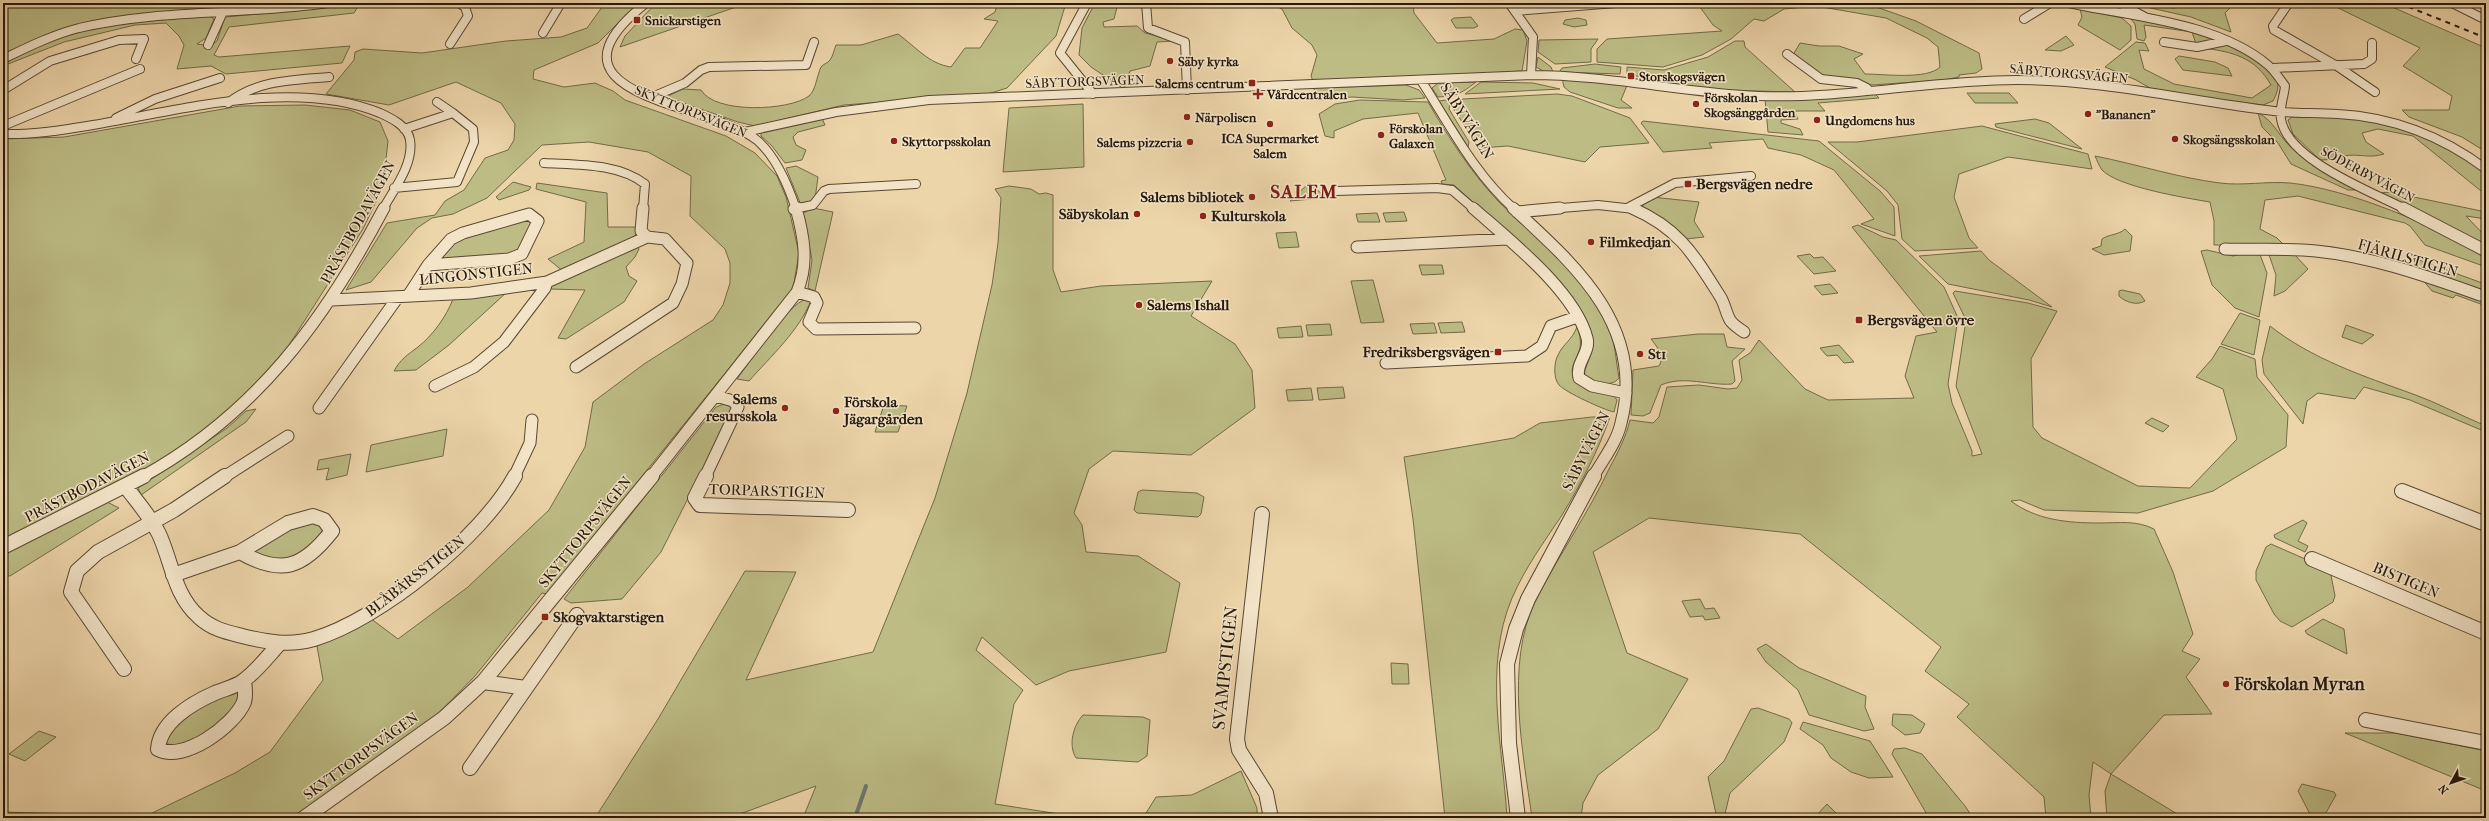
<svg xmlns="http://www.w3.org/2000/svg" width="2489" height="821" font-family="'IM FELL French Canon',serif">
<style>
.green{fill:#bdbc85;stroke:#726a48}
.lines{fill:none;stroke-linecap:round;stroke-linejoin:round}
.stream{stroke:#6f7671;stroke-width:4}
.minor-far2-casing{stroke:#584733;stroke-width:10}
.minor-far1-casing{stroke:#584733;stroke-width:13}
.minor-casing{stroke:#584733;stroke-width:16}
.minor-far2{stroke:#f3e4c8;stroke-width:8}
.minor-far1{stroke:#f3e4c8;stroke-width:11}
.minor{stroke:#f3e4c8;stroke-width:14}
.rail{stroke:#26180b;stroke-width:2;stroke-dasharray:5 5;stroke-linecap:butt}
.poi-dot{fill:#8f2418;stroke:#f3e4c8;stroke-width:1.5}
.labels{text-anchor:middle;stroke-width:3;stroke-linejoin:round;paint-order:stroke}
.far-poi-label{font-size:13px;font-weight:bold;fill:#26180b;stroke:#f3e4c8;text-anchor:start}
.far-street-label{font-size:13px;fill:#26180b;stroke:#f3e4c8}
.street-label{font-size:15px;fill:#26180b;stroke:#f3e4c8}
.poi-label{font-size:15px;font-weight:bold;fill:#26180b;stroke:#f3e4c8;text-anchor:start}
.near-street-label{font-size:18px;fill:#26180b;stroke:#f3e4c8}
.near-poi-label{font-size:18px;font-weight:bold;fill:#26180b;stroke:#f3e4c8;text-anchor:start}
.district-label{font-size:19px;font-weight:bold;letter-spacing:1px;fill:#7a1f14;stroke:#f3e4c8}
</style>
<rect width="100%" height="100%" fill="#edd5aa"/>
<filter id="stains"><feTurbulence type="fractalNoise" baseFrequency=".005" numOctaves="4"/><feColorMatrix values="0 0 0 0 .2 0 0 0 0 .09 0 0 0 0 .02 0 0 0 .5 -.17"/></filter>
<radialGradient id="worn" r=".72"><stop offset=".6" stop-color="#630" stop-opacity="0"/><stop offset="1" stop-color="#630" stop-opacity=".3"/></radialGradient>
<path class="green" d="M3,3H316L114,19L3,55Z
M335,3H360L354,13L229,27L214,55L219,57L350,46L342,63L226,74L211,66L177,69L184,45L179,36L166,23L135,25L64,42L3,66V62L53,39L112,24L209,16L214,19L206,38L197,44L210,46L217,41L225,17L281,12Z
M605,3H638L598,43L534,70L533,79L564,87L595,83L613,91L625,100L726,136L755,153L777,176L786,197L799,253L793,289L547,594L542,593L475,676L437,715L295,818H3V812L146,816L235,773L270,752L323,680L317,646L370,618L398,639L468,587L549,510L585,447L593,402L644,364L713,320L723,305L730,283V263L725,249L690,216L691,176L648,152L589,142L542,145L487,198L453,214L432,218L417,228L371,282L346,290L387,223L435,215L445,201L464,190L485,158L508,150L514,140L515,124L501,103L456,82L389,105L326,94L354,60L355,52L363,49L422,53L506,41L561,37L587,28Z
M656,3H741L739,6L620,47L625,36Z
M998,3H1066L1056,36L1007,88L988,94L844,105L755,126L738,122L666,97L683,89L701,90C715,114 789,111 809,96C816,90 817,75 821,67C823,64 828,63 830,60C833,56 834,50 836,45H861L898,34C916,47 929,64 951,67L965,48H980L998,21L984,19L995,12Z
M1095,3H1118L1114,19L1103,22L1104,27L1137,26L1145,33L1175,41L1157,42L1150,66L1130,71L1124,89L1091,67L1079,55L1082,28Z
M1270,3H1413L1414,13L1437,43L1494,39L1515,29L1523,30L1527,41L1522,71L1314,83L1311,76L1317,55L1312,45L1292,28L1282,9Z
M1697,3H1865L1916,21L1979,53L1982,69L1976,73L1959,75V77L1943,80L1872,85L1821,75L1793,55L1800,43L1819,46H1839L1863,54L1854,59L1865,74C1884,74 1927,80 1940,67L1938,47L1927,38L1886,18L1816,6L1784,9L1764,21L1754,19L1731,39L1702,55L1663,67L1597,62V49L1607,39L1722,31L1713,25Z
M2128,3L2174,8L2200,3H2235L2225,13L2231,32L2191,17Z
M2328,3H2383L2486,48V152L2462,137L2409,117L2402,110H2449L2452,96L2403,66L2420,48Z
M2080,9L2122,18L2131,26V40L2120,50L2078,25L2082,17Z
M1471,17L1478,26L1474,28H1456L1451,20L1454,18Z
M1578,18L1586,20L1587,25L1574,27L1563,24L1565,20Z
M2130,18L2180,27L2216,40L2196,44L2192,32L2144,25L2146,37L2144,41L2137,39L2135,24Z
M2066,36L2074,45L2061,51L2045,50Z
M1598,39L1591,49V62L1555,64L1538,52L1539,40Z
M1735,41H1744L1745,47L1795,92L1720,90L1681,85L1627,74V67L1664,70L1708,57Z
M2136,42L2145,43L2149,51L2139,50L2144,69L2174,84L2252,98L2271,85C2255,57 2233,52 2203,48L2231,44C2240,51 2273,69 2276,77C2280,86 2277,93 2273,101L2263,105L2157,92L2136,80L2105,67Z
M2179,56L2215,62L2228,68L2232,76L2183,70L2175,59Z
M1538,57L1551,67L1553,72H1545L1536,67Z
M1595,64L1621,67L1620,74L1559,72L1562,68Z
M1562,78L1628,83L1621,100L1632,108H1618L1570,92L1564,87Z
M1476,82C1461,94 1456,96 1438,97L1432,88L1438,83Z
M1481,82L1533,83L1560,89L1465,94Z
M1406,85L1419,90L1425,98L1403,100L1352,97L1320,100H1316L1314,88Z
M1874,93L1879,98L1818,103L1825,111H1794L1798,119L1781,120V123L1800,129L1803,135L1768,132L1765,99Z
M1967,93H2009L2018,103H1975Z
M1557,94L1572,96L1630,118L1649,143L1600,147L1585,162L1508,146L1480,148L1454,110L1455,103L1463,99Z
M1360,100L1428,102C1449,138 1470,171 1498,201C1516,220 1538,235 1557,253C1575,271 1598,302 1608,325C1615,341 1616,361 1619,378C1611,389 1589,382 1584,372C1588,362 1593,352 1593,342C1593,325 1569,292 1558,279L1454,185L1442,184L1441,181L1446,180L1418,113L1363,119L1334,131V138L1325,136L1319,114L1335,104Z
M1446,100L1450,102L1449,109L1469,142L1468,147L1439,101Z
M1083,104L1084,167L1003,172L1009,108Z
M305,105L350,110L380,122L388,141L383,187L363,229L282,356L244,399L173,453L143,472L3,541V139L64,137L240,106Z
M2258,113C2274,120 2280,139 2294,150C2314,167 2338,178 2360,190H2348L2291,164L2278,143L2262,127Z
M821,116L825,125L798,132L793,137L796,145L806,150L802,160L785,163L772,146L761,136V132Z
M2292,117H2340L2387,123L2454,149L2486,175V195L2413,136L2378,129L2362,133L2366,142L2384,154C2368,159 2359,153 2344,156V159L2320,160L2293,134L2288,120Z
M2035,119L2049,123L2082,149L1996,127L1995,124Z
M1643,121L1819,141L1880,191L1894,207L1895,236L1861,224L1874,219L1834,170L1801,155L1768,148L1763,139L1709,143L1712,148L1663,152L1641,123Z
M1982,126L2088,154L2092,169L2008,157L1959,174L1954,197L1969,238L1978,248L1915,251L1902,239L1898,205L1887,191L1828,142H1857Z
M2095,156C2136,164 2179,178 2220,183C2243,186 2266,181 2290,183C2348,189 2437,225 2486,259V267L2425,245L2410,226L2405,223L2298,196L2265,200L2260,229L2277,238L2285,246L2214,245V221L2210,202C2186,198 2118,187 2102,170C2099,166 2097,160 2095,156Z
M796,166L818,177L815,199L807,205H801L786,168Z
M513,182L531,187L529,190L499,200L496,197Z
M537,183L607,193L608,227H637L636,234L629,241L564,272L548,259L584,242L586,202L536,189Z
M1309,183L1322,194L1323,198L1290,201Z
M1009,186L1031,189L1039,194L1046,193L1053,195V270L1061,292L1101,286L1212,281L1191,316L1235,344L1252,370L1255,408L1191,455L1113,451L1089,469L1074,513L1082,525L1086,552L1138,556L1180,583L1166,652L1069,671L1036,685L982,637L976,650L1023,690L1014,704L995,804L1085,818H803L816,786L729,818H595L658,719L745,571L796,572L746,680L873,652L935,498L967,393L992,285L998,243L1001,198L995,189Z
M2390,192L2486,212V219L2466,216L2486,237V247L2379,193Z
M1652,197L1699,202L1694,221L1704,237L1686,239L1672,225L1642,208L1645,201Z
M813,208L833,212L815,291L808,288L812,260L803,213Z
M1404,212L1407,221L1386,222L1383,213Z
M1377,213L1380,222H1358L1356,214Z
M528,218L533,224L516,255L440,259L455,239Z
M1858,225L1883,237L1896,240L1944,287L1958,318L1948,384L1952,403L1972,451V456L1982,454L1956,386L1966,320L1953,293L1955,291L2028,303L2057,311L2031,359L2033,427L2042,438L2138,486L2190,488L2237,439L2223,389L2196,377L2212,359L2220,346L2255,359L2257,377L2288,415L2286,447L2213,491L2138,513L2044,510L2020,500L2011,501C2036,520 2068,523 2099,523C2119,523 2136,520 2154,529L2173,572L2193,634L2182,651L2200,659L2186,677L2212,714L2164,715L2111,774L2184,818H2107L2105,791L2111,774L2093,762L2089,795L2091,818H2046L2044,797L1957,717L1969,704L1925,671L1941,647L1800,534L1649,518L1593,552L1627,653L1688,679L1658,729L1598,775L1583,803L1581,818H1532C1523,753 1505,664 1535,602C1558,556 1588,514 1610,467C1618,452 1626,437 1630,420L1653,423L1659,417L1667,387L1699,385L1728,389L1737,388L1742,380L1739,360L1750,353L1759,340L1805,389L1828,400L1914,398L1905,376L1916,336L1937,332L1852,227Z
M2125,229L2132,236L2130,251L2104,255L2092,249L2101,246L2102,239C2109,234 2119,235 2125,229Z
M1296,232L1299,247L1279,248L1276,233Z
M636,245L639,249L635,257L626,267L629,276L637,281L624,302L566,339L558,338L585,290L550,289L552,285Z
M2207,250L2233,256L2253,251L2259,252L2267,273L2259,317L2235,308L2212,285L2201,251Z
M1981,251L1989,260L2052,307L2029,300L1948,284L1919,256Z
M2268,252L2294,254L2308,269L2285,291L2274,296L2276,275Z
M1810,254L1814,258L1823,257L1836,271L1814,274L1797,256Z
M2414,258L2482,283L2486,279V293L2416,269Z
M1419,265H1442L1444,274L1422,275Z
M2422,279L2486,300V306L2456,295L2453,298L2432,291Z
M1373,280L1384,322L1361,323L1351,281Z
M1830,284L1838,293L1822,295L1814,286Z
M2122,290L2140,294L2145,301C2137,306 2125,302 2119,296V291Z
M507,292L449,345L416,370L394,371C400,360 407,355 418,347C433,335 446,317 453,299Z
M806,299L811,300C800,330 770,357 749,381L737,379C750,362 788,304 806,299Z
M2240,313L2260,320L2254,355L2221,344Z
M1462,322L1465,332L1441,333L1438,323Z
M1434,323L1437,333L1413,334L1410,324Z
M1330,324L1332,335L1308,336L1306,325Z
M2346,325L2374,335L2362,344L2342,337Z
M1301,326L1303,337L1279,338L1277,328Z
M2270,326C2312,359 2363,376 2413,394C2438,403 2462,416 2486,426V432L2410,400L2364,387L2355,399L2318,393L2307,401L2303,424L2264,374L2262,360Z
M1577,327C1580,335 1582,343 1579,351C1575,362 1566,373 1579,382C1588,389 1603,392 1614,396L1617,400L1614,412C1604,410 1565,392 1559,385C1553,378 1554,362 1558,355C1563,344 1572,340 1577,327Z
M1698,334H1724L1727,347L1745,349L1732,361L1735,381L1732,384C1708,386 1685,375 1661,385L1650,413L1643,416L1631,415L1633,370L1659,366C1665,356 1657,347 1651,339Z
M1839,345L1854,362L1844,363L1837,355L1827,356L1820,348Z
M1343,387L1345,398L1319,400L1317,388Z
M1311,388L1313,400L1288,401L1286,390Z
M724,404L732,407L730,415L661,552L622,599L571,603L564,599L716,407Z
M884,405L907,406L898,432H875Z
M256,409L246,422L141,495L138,488L227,428L246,411Z
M1592,417H1610C1598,451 1581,484 1562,515C1544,542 1525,568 1512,598C1483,667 1503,747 1507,818H1445L1413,519L1404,457L1514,438L1540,423Z
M2152,418L2169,426L2163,432L2145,423Z
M447,429L443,456L366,472L371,445Z
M351,454L347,475L326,480L329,468L317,470L319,460Z
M1142,490L1197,493L1204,497L1201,514L1198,517L1137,513L1134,510L1138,492Z
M107,502L119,508L10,576L3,575V553Z
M317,520L325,529L320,541L291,559L259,558L250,548L260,541Z
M2303,520L2307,523L2298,541L2308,546L2305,552L2275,538L2274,535Z
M2271,544L2330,570L2335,596L2333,602L2292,627L2280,621L2274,614L2256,580V571L2266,547Z
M1700,599L1705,609L1714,608L1720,618L1705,620L1703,616L1690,617L1682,601Z
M2323,619L2344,629L2347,654L2307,634L2305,631Z
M1766,644L1799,668L1866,696L1865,707L1874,729L1864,731L1809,715L1798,690L1766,662L1757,649Z
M1391,663L1408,664L1409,684H1392Z
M235,691L240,695L234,709L205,737L166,748L165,739C188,711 202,704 235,691Z
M1758,708L1789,719L1792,723L1784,742L1730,793L1724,818H1721L1716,814L1708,777L1724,761L1751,709Z
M1893,714L1912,715L1925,724L1920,733L1905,735L1892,725Z
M1083,715L1143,717L1150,720L1147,756L1138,762L1076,758C1068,745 1073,726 1083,715Z
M1803,722L1870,741L1893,777L1869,778L1851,772L1831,758L1823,745L1800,729Z
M39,731L56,737L25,761L9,754Z
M2345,733H2396L2486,751V791Z
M1905,748L1922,754L1965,806L1973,818H1929L1892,754L1894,749Z
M1241,771L1257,808V818H1143L1156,797L1192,795Z
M2302,784L2334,792L2336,795L2323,818H2312L2298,791Z
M1827,804L1841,818H1814Z"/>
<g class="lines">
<path class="stream" d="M855,818L866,786"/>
<g class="minor-far2-casing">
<path id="minor-far2" d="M646,3C527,98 712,102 758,141C777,158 788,185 796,209
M1087,3L1060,53L1093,94
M1146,3L1148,28L1185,42L1187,90
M1509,3L1533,37L1531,75
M2069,3C2132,17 2217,22 2268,65C2274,70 2280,79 2285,86C2284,97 2279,108 2281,119C2287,160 2372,192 2405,209
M2119,3L2145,17
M2452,3L2486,20
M2288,4L2273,26L2274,30L2337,66L2375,92
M1515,11L1616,3
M2024,19L2050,3
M543,33L561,3
M2164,42L2197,47L2226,41
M450,44L468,16L465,7L459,3
M208,45L222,14
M1787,54L1821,79L1857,83L1867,88
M3,59C28,47 52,35 79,28C160,9 246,15 328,3
M2273,68L2364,64L2372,59V43
M1422,82C1451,127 1474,173 1514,209
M3,90L50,61L119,40L144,39L136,59
M652,97L685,83L701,70L709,67L806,65L814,42
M437,102L453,113
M228,103C257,80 293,80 329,77
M116,118L155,99L220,78
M3,126L140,69
M745,132L836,112L929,100L1531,75C1608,75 1683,93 1759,96C1846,99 1931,80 2017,80C2104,80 2189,101 2274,111C2295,114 2316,112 2338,114C2393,117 2442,136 2486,169
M3,134C33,135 63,130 93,125C181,110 294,78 380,113C391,118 408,126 410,140C414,164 394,189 383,209
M544,163C577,165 618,163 645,184L643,209
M394,188L457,182L474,142L473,129L453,113L404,129
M1336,191L1437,188L1452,190L1474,209
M1629,207L1675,183L1751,176
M794,209L813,205L824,191L829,189L916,184
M1549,209L1598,205L1634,209"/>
</g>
<g class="minor-far1-casing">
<path id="minor-far1" d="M1473,208C1508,239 1575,291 1587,338C1591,352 1575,363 1579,378L1592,386L1626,393
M1513,208C1576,266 1646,327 1621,423C1617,442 1602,461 1593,477
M1632,208C1680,229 1694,255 1721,298C1725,305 1726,313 1730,320C1733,325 1740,329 1744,332
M2403,208L2486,251
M794,209L798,208
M1517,212L1560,208
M529,214L538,221L522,254L509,259L428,265L451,239L463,233Z
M1357,247L1507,239
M2225,249C2255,250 2286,248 2316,251C2375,257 2431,278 2486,297
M797,292L814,297L817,303L809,322L816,329L915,328
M408,296L428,265
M332,300L471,293L547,282L647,237L641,231L643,208
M1386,363L1527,356L1542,346L1551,326L1577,317
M576,367L673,303L682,284L687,263L665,239L647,237
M435,386L474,367L504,342L545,288L547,282
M319,408L398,297
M142,477C256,414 324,321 384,208
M224,477L288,436
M514,477L530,443L532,420
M651,477L797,292C809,263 804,237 796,208
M705,477L738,407L733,401L716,396"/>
</g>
<g class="minor-casing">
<path id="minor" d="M706,476L695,498L700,505L848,510
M126,487C138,503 150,516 159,534C172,562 174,595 199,617C212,629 226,632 242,636C266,642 290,646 314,639C380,619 482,537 515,476
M2402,491L2486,524
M1262,514L1237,739L1239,750L1266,793L1271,818
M313,516L324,520L332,531C303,568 281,576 240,552L288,523Z
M3,547L144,476
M2312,559L2486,633
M173,575L240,552
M124,669L71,592L77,571L98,552L174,510L225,476
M244,681C245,688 246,696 244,702C234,726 183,763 158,749C160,722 192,703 215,693C224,689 235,687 243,681C258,670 268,656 280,643
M526,688L577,615
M2366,720L2486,743
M470,768L526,688L483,682
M304,818L444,718L483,682L652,476
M1518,818L1509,743L1507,664L1516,629L1528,599L1594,476"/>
</g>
<use href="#minor-far2" class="minor-far2"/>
<use href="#minor-far1" class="minor-far1"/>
<use href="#minor" class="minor"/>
<path class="rail" d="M2399,3L2486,38"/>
</g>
<g class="poi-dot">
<rect x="633" y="16" width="8" height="8" rx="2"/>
<circle cx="1170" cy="61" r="4"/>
<rect x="1627" y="72" width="8" height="8" rx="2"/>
<rect x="1248" y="79" width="8" height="8" rx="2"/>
<path d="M1256 88h4v4h4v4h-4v4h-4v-4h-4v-4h4z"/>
<circle cx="1696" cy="104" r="4"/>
<circle cx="2088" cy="114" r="4"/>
<circle cx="1187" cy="117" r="4"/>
<circle cx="1817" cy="120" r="4"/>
<circle cx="1270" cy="124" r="4"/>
<circle cx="1381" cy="135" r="4"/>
<circle cx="2175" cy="139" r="4"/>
<circle cx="894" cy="141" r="4"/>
<circle cx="1190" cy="142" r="4"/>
<rect x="1684" y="180" width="8" height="8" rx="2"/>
<circle cx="1252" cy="197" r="4"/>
<circle cx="1137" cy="214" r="4"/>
<circle cx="1203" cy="216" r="4"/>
<circle cx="1591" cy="242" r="4"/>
<circle cx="1139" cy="305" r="4"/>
<rect x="1855" y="316" width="8" height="8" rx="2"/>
<rect x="1494" y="348" width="8" height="8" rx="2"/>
<circle cx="1640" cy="354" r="4"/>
<circle cx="785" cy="408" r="4"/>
<circle cx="836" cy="411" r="4"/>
<rect x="541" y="613" width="8" height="8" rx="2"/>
<circle cx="2226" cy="684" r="4"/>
</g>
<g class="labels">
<g class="far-poi-label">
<text x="645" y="25">Snickarstigen</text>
<text x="1178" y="66">Säby kyrka</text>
<text x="1639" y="81">Storskogsvägen</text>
<text x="1244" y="88" text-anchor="end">Salems centrum</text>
<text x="1267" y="99">Vårdcentralen</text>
<text x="1704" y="102">Förskolan<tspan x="1704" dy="15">Skogsänggården</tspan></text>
<text x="2096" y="119">"Bananen"</text>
<text x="1195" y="122">Närpolisen</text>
<text x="1825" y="125">Ungdomens hus</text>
<text x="1389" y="133">Förskolan<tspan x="1389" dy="15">Galaxen</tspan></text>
<text x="1270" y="143" text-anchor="middle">ICA Supermarket<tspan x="1270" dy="15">Salem</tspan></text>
<text x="2183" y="144">Skogsängsskolan</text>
<text x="902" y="146">Skyttorpsskolan</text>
<text x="1182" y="147" text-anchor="end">Salems pizzeria</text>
</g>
<g class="far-street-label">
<text transform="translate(2069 73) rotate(5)" y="5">SÄBYTORGSVÄGEN</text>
<text transform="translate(1085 81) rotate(-2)" y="5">SÄBYTORGSVÄGEN</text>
<text transform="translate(691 111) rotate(22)" y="5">SKYTTORPSVÄGEN</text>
<text transform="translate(2368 174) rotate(28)" y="5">SÖDERBYVÄGEN</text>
</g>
<g class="street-label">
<text transform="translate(1467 121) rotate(58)" y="5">SÄBYVÄGEN</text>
<text transform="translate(358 222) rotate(-61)" y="5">PRÄSTBODAVÄGEN</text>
<text transform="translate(2408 258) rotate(16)" y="5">FJÄRILSTIGEN</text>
<text transform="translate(476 274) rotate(-6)" y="5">LINGONSTIGEN</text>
<text transform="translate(1586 451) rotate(-63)" y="5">SÄBYVÄGEN</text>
<text transform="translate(87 487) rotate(-27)" y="5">PRÄSTBODAVÄGEN</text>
<text transform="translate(767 491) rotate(2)" y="5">TORPARSTIGEN</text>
<text transform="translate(585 532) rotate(-51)" y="5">SKYTTORPSVÄGEN</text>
<text transform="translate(415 576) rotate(-38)" y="5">BLÅBÄRSSTIGEN</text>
<text transform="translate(2406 580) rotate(23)" y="5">BISTIGEN</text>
<text transform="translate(361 756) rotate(-36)" y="5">SKYTTORPSVÄGEN</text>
</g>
<g class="poi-label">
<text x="1696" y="189">Bergsvägen nedre</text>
<text x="1244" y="202" text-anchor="end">Salems bibliotek</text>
<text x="1129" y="219" text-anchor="end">Säbyskolan</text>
<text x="1211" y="221">Kulturskola</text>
<text x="1599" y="247">Filmkedjan</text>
<text x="1147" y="310">Salems Ishall</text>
<text x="1867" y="325">Bergsvägen övre</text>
<text x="1490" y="357" text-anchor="end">Fredriksbergsvägen</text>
<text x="1648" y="359">St1</text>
<text x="777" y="404" text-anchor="end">Salems<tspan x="777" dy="17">resursskola</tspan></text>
<text x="844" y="407">Förskola<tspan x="844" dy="17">Jägargården</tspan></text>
<text x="553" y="622">Skogvaktarstigen</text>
</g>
<g class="near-street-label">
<text transform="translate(1225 668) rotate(-84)" y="6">SVAMPSTIGEN</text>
</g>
<g class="near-poi-label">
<text x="2234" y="690">Förskolan Myran</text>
</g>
<g class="district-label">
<text x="1304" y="198">SALEM</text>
</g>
</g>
<rect width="2489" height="821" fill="none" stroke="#edd5aa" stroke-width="16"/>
<rect x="4" y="4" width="2481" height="813" fill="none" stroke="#26180b" stroke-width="2"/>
<rect x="8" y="8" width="2473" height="805" fill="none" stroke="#26180b"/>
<g transform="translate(2451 783) rotate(230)" stroke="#f3e4c8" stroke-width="3" paint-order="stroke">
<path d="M0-3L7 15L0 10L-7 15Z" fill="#26180b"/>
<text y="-6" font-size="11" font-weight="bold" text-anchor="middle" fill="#26180b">N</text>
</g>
<rect width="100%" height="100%" filter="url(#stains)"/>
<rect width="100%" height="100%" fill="url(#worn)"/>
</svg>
